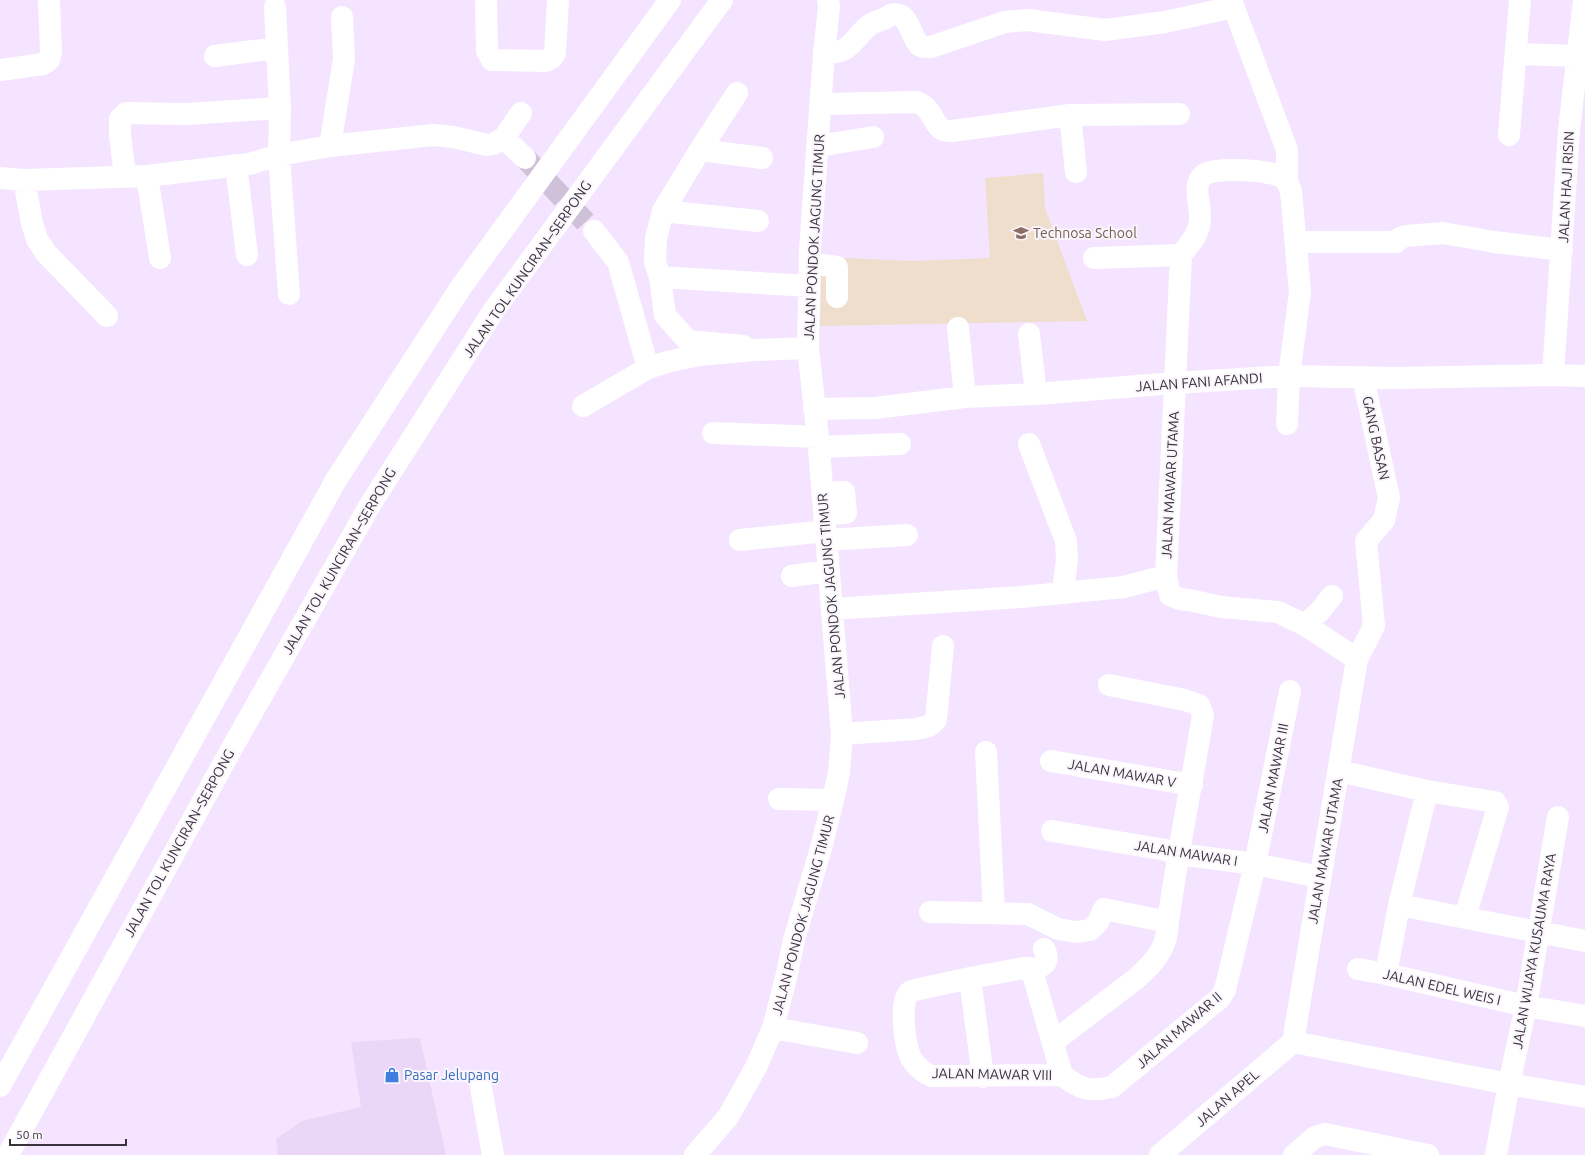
<svg xmlns="http://www.w3.org/2000/svg" width="1585" height="1155" font-family="Ubuntu,sans-serif">
<style>
.built{fill:#ead7f8}
.education{fill:#efdecc}
.lines{fill:none;stroke-linecap:round;stroke-linejoin:round}
.minor-tunnel{stroke:#cfc1d8;stroke-width:22;stroke-dasharray:22 11;stroke-linecap:butt}
.minor{stroke:#fff;stroke-width:22}
.highway{stroke:#fff;stroke-width:22}
.labels{text-anchor:middle;stroke-width:4;stroke-linejoin:round;paint-order:stroke}
.street-label{font-size:14px;fill:#39333d;stroke:#faf6fc}
.education-label{font-size:14px;fill:#785e54;stroke:#faf6fc;text-anchor:start}
.shop-label{font-size:14px;fill:#366cbe;stroke:#faf6fc;text-anchor:start}
</style>
<rect width="100%" height="100%" fill="#f4e4ff"/>
<path class="built" d="M420,1038L446,1155H278L276,1139L302,1121L361,1107L351,1042Z"/>
<path class="education" d="M1043,173L1045,208L1087,321L820,326L822,257L913,261L990,258L985,178Z"/>
<g class="lines">
<path class="minor-tunnel" d="M525,158L594,231"/>
<path class="minor" d="M486,0L487,51L492,60L546,61L552,58L555,53L558,0
M1231,0L1287,150V181
M275,7L280,108L279,155L289,294
M824,53C850,53 850,43 867,27C871,23 878,21 884,19C887,17 891,14 895,14C909,14 911,37 919,45C922,48 927,47 931,47L1005,22L1028,20L1105,30L1165,22L1234,7
M1517,54L1577,56
M215,56L277,48
M0,70L43,64L49,60L51,52L49,0
M737,93L700,150L663,211L656,238L655,262L660,277L665,315L688,341L743,346
M821,104L917,102C933,108 932,124 943,130C945,131 950,131 952,131L1070,115L1179,114
M1070,115L1076,172
M1509,135L1520,0
M504,138L525,158
M330,146L344,59L342,17
M818,146L873,137
M700,150L762,158
M236,165L247,255
M125,176L120,135V119L126,113L187,114L280,108
M147,176L160,258
M0,178L24,180L147,176L249,164L279,155L330,146L433,135L453,137L487,145L493,144L504,138L521,113
M24,180L32,223L37,239L46,253L107,316
M663,211L758,221
M594,231L618,262L648,368
M1297,242H1396L1400,238L1406,236L1443,233L1494,242L1562,250
M1094,258L1181,255
M810,263L837,267V297
M660,277L809,286
M958,328L965,397
M1029,334L1036,394
M1553,375L1569,130L1584,0
M583,406L648,368L667,362L699,355L754,350L808,348
M814,409L875,408L965,397L1036,394L1175,383L1289,376L1395,378L1553,375L1585,376
M1287,424L1289,376L1300,292L1291,191C1285,174 1279,175 1263,172C1251,170 1216,168 1205,174C1202,176 1199,180 1198,184C1195,196 1203,212 1199,226C1197,237 1187,247 1181,255L1166,576L1170,595L1180,599L1194,601L1221,607L1278,612L1305,625L1357,659
M713,433L818,437
M1029,444L1066,541L1067,559L1063,592
M819,447L900,444
M823,493L844,492L846,513L824,514
M740,540L826,531
M826,540L907,535
M792,576L829,571
M832,609L1021,597L1124,587L1166,576
M1305,625L1320,611L1332,596
M842,734L916,729L929,726L936,720L943,646
M986,752L994,913
M1051,761L1192,785
M1339,771L1427,791L1495,802L1498,807L1465,917
M779,799L833,800
M1052,831L1166,850L1178,854L1255,864L1320,877
M1399,905L1585,941
M930,912L1028,914L1058,929L1077,932L1090,930L1098,922L1104,909L1168,922
M1024,968H1029L1032,971L1062,1075L932,1076C923,1073 916,1066 911,1058C905,1046 899,1003 909,993C910,991 913,991 915,990L970,978Z
M1358,969L1386,974L1526,1006L1585,1016
M1032,971C1044,965 1051,963 1044,949
M1386,974L1399,905L1427,791
M970,978L983,1077
M773,1028L857,1043
M1053,1042L1137,978C1150,966 1161,955 1166,938C1175,863 1191,790 1203,715L1199,705L1185,700L1109,685
M1293,1042L1357,659L1374,626L1366,541L1384,520L1389,498L1363,377
M1293,1042L1509,1084L1585,1097
M1062,1075C1080,1089 1089,1092 1112,1087L1220,998L1225,990L1255,864L1290,691
M480,1082L493,1155
M695,1155L728,1117L756,1067L773,1028L785,982L794,940L821,848L833,800L839,773L842,734L818,437L808,348L810,249L824,53L829,7L828,0
M1160,1155L1293,1042
M1294,1155L1315,1137L1325,1134L1428,1155
M1496,1155L1509,1084L1526,1006L1558,817"/>
<path class="highway" d="M0,1086L336,480L461,287L670,0
M8,1155L232,748L370,505L494,310L722,0"/>
</g>
<defs>
<g id="school-bare" transform="scale(1.2)"><path d="M0-5L7-2L0 1L-7-2ZM-4 1L0 2.5L4 1V4Q0 6-4 4Z" fill="#8d6e63" stroke="#faf6fc" stroke-width="2.5" paint-order="stroke"/></g>
<g id="shop-bare" transform="scale(1.2)"><path d="M-5-2.5h2.3a2.7 3.5 0 0 1 5.4 0H5L5.5 6h-11ZM-1.5-2.5h3a1.5 2.3 0 0 0-3 0Z" fill="#3f7fe0" stroke="#faf6fc" stroke-width="2.5" paint-order="stroke"/></g>
</defs>
<g fill-rule="evenodd">
<use href="#school-bare" x="1021" y="233"/>
<use href="#shop-bare" x="392" y="1075"/>
</g>
<g class="labels">
<g class="street-label">
<text transform="translate(1566 187) rotate(-87)" y="5">JALAN HAJI RISIN</text>
<text transform="translate(814 237) rotate(-87)" y="5">JALAN PONDOK JAGUNG TIMUR</text>
<text transform="translate(527 269) rotate(-55)" y="5">JALAN TOL KUNCIRAN–SERPONG</text>
<text transform="translate(1199 382) rotate(-4)" y="5">JALAN FANI AFANDI</text>
<text transform="translate(1376 438) rotate(78)" y="5">GANG BASAN</text>
<text transform="translate(1170 485) rotate(-87)" y="5">JALAN MAWAR UTAMA</text>
<text transform="translate(339 561) rotate(-60)" y="5">JALAN TOL KUNCIRAN–SERPONG</text>
<text transform="translate(831 596) rotate(-95)" y="5">JALAN PONDOK JAGUNG TIMUR</text>
<text transform="translate(1122 773) rotate(10)" y="5">JALAN MAWAR V</text>
<text transform="translate(1273 778) rotate(-79)" y="5">JALAN MAWAR III</text>
<text transform="translate(179 843) rotate(-61)" y="5">JALAN TOL KUNCIRAN–SERPONG</text>
<text transform="translate(1325 851) rotate(-80)" y="5">JALAN MAWAR UTAMA</text>
<text transform="translate(1186 853) rotate(9)" y="5">JALAN MAWAR I</text>
<text transform="translate(803 915) rotate(-75)" y="5">JALAN PONDOK JAGUNG TIMUR</text>
<text transform="translate(1534 951) rotate(-80)" y="5">JALAN WIJAYA KUSAUMA RAYA</text>
<text transform="translate(1442 987) rotate(13)" y="5">JALAN EDEL WEIS I</text>
<text transform="translate(1179 1030) rotate(-41)" y="5">JALAN MAWAR II</text>
<text transform="translate(992 1074) rotate(1)" y="5">JALAN MAWAR VIII</text>
<text transform="translate(1227 1098) rotate(-41)" y="5">JALAN APEL</text>
</g>
<g class="education-label">
<text x="1033" y="238">Technosa School</text>
</g>
<g class="shop-label">
<text x="404" y="1080">Pasar Jelupang</text>
</g>
</g>
<path d="M10 1139v6h116v-6" fill="none" stroke="#39333d" stroke-width="2"/>
<text x="16" y="1139" font-size="12" fill="#39333d" stroke="#faf6fc" stroke-width="3" paint-order="stroke">50 m</text>
</svg>
